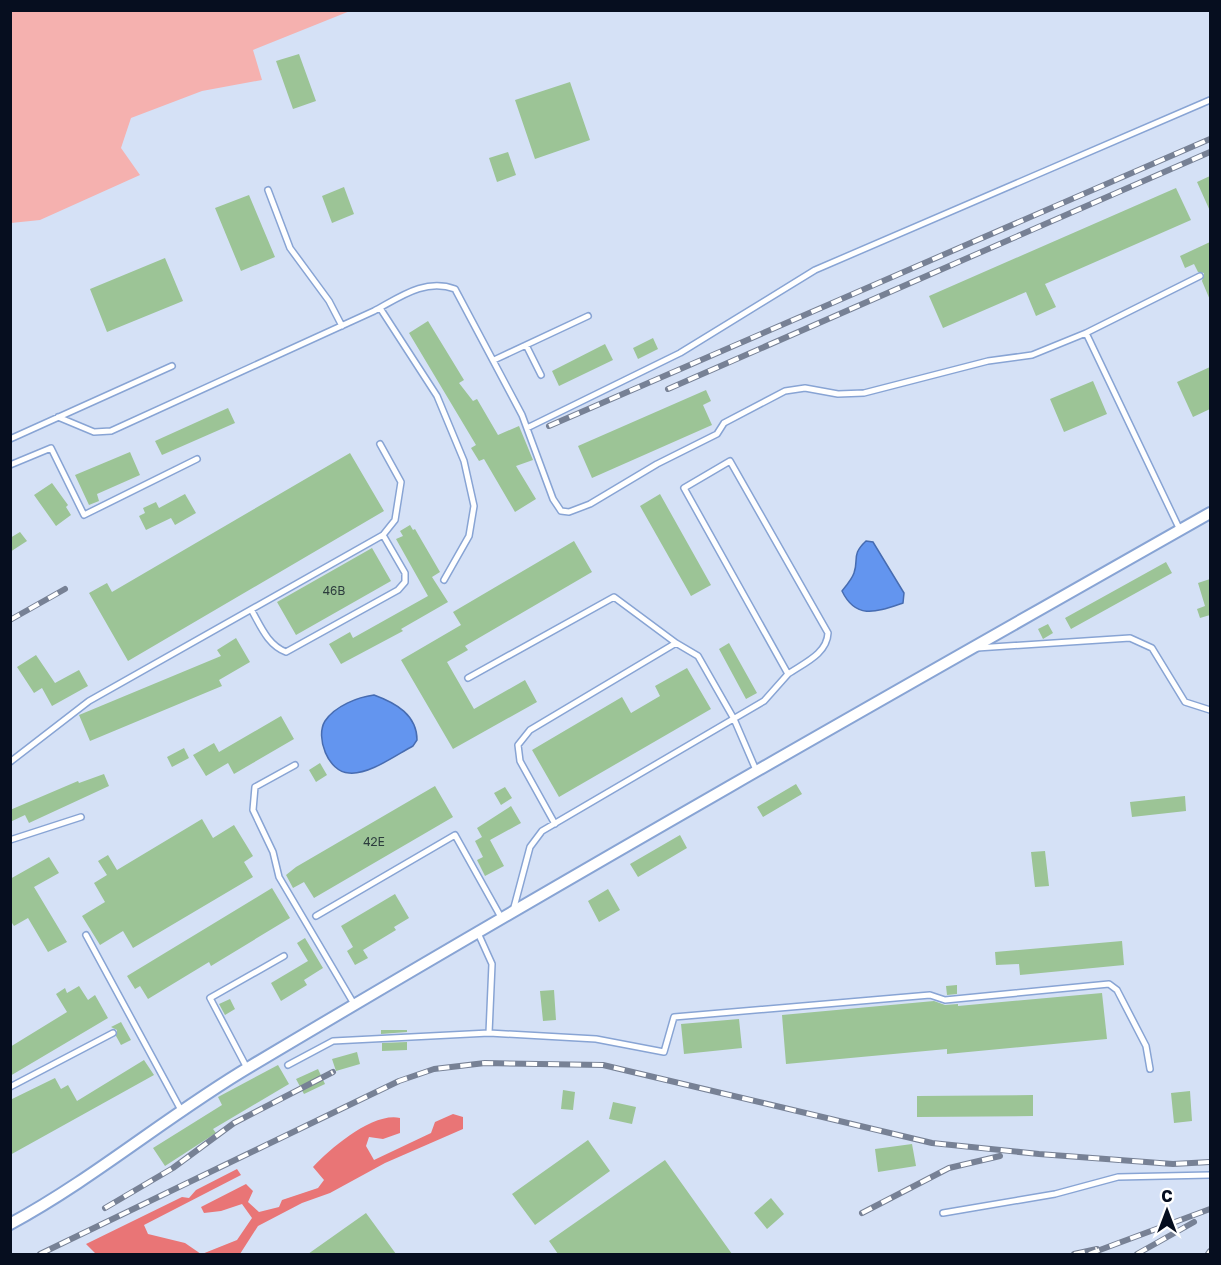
<svg xmlns="http://www.w3.org/2000/svg" width="1221" height="1265" font-family="'Golos Text',sans-serif">
<style>
.green{fill:#f5b1af}
.forest{fill:#e97576}
.water{fill:#6395ef;stroke:#476cb1;stroke-width:1.5}
.building{fill:#9cc496}
.lines{fill:none;stroke-linecap:round;stroke-linejoin:round}
.lane-casing{stroke:#88a4d4;stroke-width:8}
.street-casing{stroke:#88a4d4;stroke-width:14}
.lane{stroke:#fff;stroke-width:5}
.street{stroke:#fff;stroke-width:10}
.rail-casing{stroke:#778195;stroke-width:6}
.rail{stroke:#fff;stroke-width:4;stroke-dasharray:11;stroke-linecap:butt}
.labels{text-anchor:middle;stroke-width:5;stroke-linejoin:round;paint-order:stroke}
.number-label{font-size:12px;fill:#2c3c3d}
</style>
<rect width="100%" height="100%" fill="#d5e1f6"/>
<path class="green" d="M10,11L11,10L350,11L253,50L262,80L202,91L131,118L121,148L140,175L40,220L11,223Z"/>
<path class="forest" d="M453,1114L463,1117V1129L385,1163L330,1193L302,1203L258,1226L240,1254H202L237,1240L252,1218L242,1204L221,1211L204,1213L201,1207L246,1184L253,1191L248,1202L259,1212L279,1207L282,1200L318,1188L324,1180L313,1167C331,1148 373,1112 400,1118V1133L383,1139L369,1137L366,1146L374,1160L431,1133L435,1122Z
M237,1169L241,1175L144,1225L148,1234L185,1243L201,1254H96L86,1244L182,1197L189,1198L196,1190Z"/>
<path class="water" d="M866,541L873,542L904,593L903,603C876,612 856,620 842,591C846,586 852,579 854,573C859,559 851,555 866,541Z
M374,695C396,703 417,715 417,740L413,746C396,755 369,775 349,773C328,772 315,737 325,721C335,706 358,697 374,695Z"/>
<path class="building" d="M299,54L316,101L293,109L276,61Z
M570,82L590,140L535,159L515,100Z
M508,152L516,175L497,182L489,158Z
M1210,176V211L1197,182Z
M344,187L354,214L332,223L322,196Z
M1176,188L1191,220L1045,284L1056,307L1036,316L1026,292L943,328L929,296Z
M249,195L275,257L241,271L215,208Z
M1210,242V300L1202,281L1204,273L1198,272L1194,264L1185,268L1180,256Z
M165,258L183,301L107,332L90,289Z
M428,321L464,380L459,383L473,401L477,399L498,435L519,426L533,460L516,466L536,499L515,512L484,459L479,461L471,448L476,445L409,333Z
M653,338L658,349L638,359L633,348Z
M605,344L613,360L559,386L552,371Z
M1210,367V409L1193,417L1177,382Z
M1093,381L1107,414L1064,432L1050,399Z
M706,390L711,401L703,405L712,425L592,478L578,446Z
M228,408L235,423L162,455L155,441Z
M130,452L140,475L97,494L99,501L89,505L75,475Z
M350,453L384,511L128,661L89,593L107,583L112,592Z
M52,483L68,505L66,507L71,515L56,526L34,495Z
M185,494L196,513L175,525L171,518L146,530L139,516L145,513L143,508L156,502L159,508Z
M660,494L711,585L691,596L640,506Z
M410,525L413,530L415,529L440,572L432,577L448,602L401,629L403,631L341,664L329,644L350,632L353,638L428,596L396,539L403,536L400,531Z
M20,532L27,541L10,552V538Z
M574,541L592,572L465,646L468,650L447,662L474,709L525,680L537,702L453,749L401,660L461,625L453,612Z
M372,548L391,581L296,635L277,602Z
M1166,562L1172,573L1071,629L1065,618Z
M1210,579V615L1200,618L1197,609L1205,606L1198,583Z
M1048,624L1053,633L1043,639L1038,629Z
M236,638L250,662L219,680L222,686L90,741L79,715L221,656L217,650Z
M729,643L757,693L746,699L719,649Z
M36,655L55,683L79,670L88,686L52,706L42,688L34,693L17,667Z
M687,668L711,709L559,797L532,750L622,697L631,713L660,696L655,686Z
M281,716L294,739L234,774L228,763L206,776L193,755L214,743L219,752Z
M184,748L189,758L172,767L167,757Z
M320,763L327,775L316,782L309,770Z
M104,774L109,786L29,823L25,815L10,822V810L78,781L79,783Z
M796,784L802,794L763,817L757,807Z
M435,786L453,817L314,898L304,882L293,888L286,875L296,867Z
M505,787L512,798L501,805L494,793Z
M1185,796L1186,811L1132,817L1130,802Z
M511,806L521,823L490,840L504,866L485,876L477,860L483,857L475,841L482,837L477,828Z
M202,819L213,838L234,825L253,856L244,862L253,877L133,948L123,931L100,945L82,916L105,902L94,883L107,875L98,861L108,855L117,870Z
M680,835L687,848L638,877L630,864Z
M1045,851L1049,886L1035,887L1031,852Z
M49,857L59,873L34,887L67,942L48,952L28,918L14,926L10,920V879Z
M272,888L290,918L211,966L209,962L148,999L140,986L135,989L127,976Z
M608,889L620,910L599,922L588,901Z
M395,894L409,918L394,927L396,930L363,950L368,958L355,965L347,951L353,947L341,926Z
M305,938L323,968L304,980L307,985L281,1001L271,983L308,961L297,943Z
M1122,941L1124,965L1020,975L1019,964L996,965L995,952Z
M957,985V994L947,995L946,986Z
M79,986L88,1000L95,995L108,1018L10,1076V1047L67,1012L56,994L65,988L67,993Z
M554,990L556,1020L543,1021L540,991Z
M1102,993L1107,1039L947,1054V1049L786,1064L782,1015L934,1001L945,1005L958,1004V1006Z
M230,999L235,1009L225,1015L219,1004Z
M739,1019L742,1048L684,1054L681,1024Z
M121,1022L131,1040L121,1045L116,1036L117,1030L111,1027Z
M381,1030H407V1032L381,1034Z
M407,1042V1050L382,1051V1043Z
M357,1052L360,1064L336,1071L332,1059Z
M144,1060L154,1075L10,1155V1100L55,1078L61,1089L68,1085L77,1101Z
M278,1065L289,1084L213,1129L216,1133L165,1166L153,1148L222,1105L218,1097Z
M318,1069L325,1084L304,1094L296,1079Z
M563,1090L575,1092L573,1110L561,1109Z
M1190,1091L1192,1121L1174,1123L1171,1093Z
M1033,1095V1116L917,1117V1096Z
M613,1102L636,1107L632,1124L609,1119Z
M588,1140L610,1171L535,1225L512,1194Z
M912,1144L916,1166L878,1172L875,1149Z
M665,1160L732,1254H558L549,1241Z
M771,1198L784,1214L767,1229L754,1213Z
M366,1213L396,1254H308Z"/>
<g class="lines">
<g class="lane-casing">
<path id="lane" d="M268,190L290,248L329,301L342,326
M380,308L437,396L464,461L474,506L469,536L444,580
M526,345L541,375
M494,360L588,316
M58,417L94,432L111,431L374,311C400,297 425,278 455,289L522,415L553,499L561,511L569,512L590,504L657,464L717,434L724,423L785,391L805,388L838,394L864,393L988,361L1032,355L1086,333
M527,428L680,353L815,270L1210,100
M10,439L172,366
M10,465L51,448L84,515L197,459
M1180,530L1086,333L1200,276
M252,611C261,627 268,645 286,652L398,590L405,582V573L383,535
M977,648L1130,638L1152,648L1185,702L1210,710
M468,678L614,597L676,643
M10,762L89,701L383,535L395,520L401,482L380,444
M295,765L255,787L253,810L273,852L279,877L354,1004
M555,824L520,761L518,745L530,730L676,643L698,656L734,719L756,770
M10,840L81,817
M513,911L530,847L542,831L764,701L788,674L684,488L730,461L828,633C827,654 804,663 788,674
M316,916L455,835L502,919
M478,933L492,964L489,1033L596,1039L664,1052L674,1017L930,995L945,1000L1109,984L1117,990L1146,1046L1150,1069
M86,935L181,1110
M288,1065L333,1041L489,1033
M247,1068L210,998L284,956
M10,1087L113,1033
M943,1213L1055,1194L1118,1177L1210,1175"/>
</g>
<g class="street-casing">
<path id="street" d="M10,1224C95,1178 168,1115 251,1066C568,877 889,695 1210,513"/>
</g>
<use href="#lane" class="lane"/>
<use href="#street" class="street"/>
<g class="rail-casing">
<path id="rail" d="M668,389L1210,152
M549,426L1210,139
M10,620L65,589
M105,1208L173,1168L234,1123L333,1072
M862,1213L949,1168L1000,1156
M40,1254L399,1081L434,1069L485,1063L603,1065L932,1143L1039,1154L1173,1164L1210,1162
M1074,1254L1097,1249
M1089,1254L1210,1209
M1137,1254L1194,1222
M1208,1254L1210,1251"/>
</g>
<use href="#rail" class="rail"/>
</g>
<g class="labels">
<g class="number-label">
<text x="334" y="595">46В</text>
<text x="374" y="846">42Е</text>
</g>
</g>
<rect width="1221" height="1265" fill="none" stroke="#060e1f" stroke-width="24"/>
<g transform="translate(1167 1211)" stroke="#ffffff" stroke-width="4.5" paint-order="stroke">
<path d="M0-4.5L10 22L0 15L-10 22Z" fill="#060e1f"/>
<text y="-9" font-size="16" font-weight="bold" text-anchor="middle" fill="#060e1f">С</text>
</g>
</svg>
